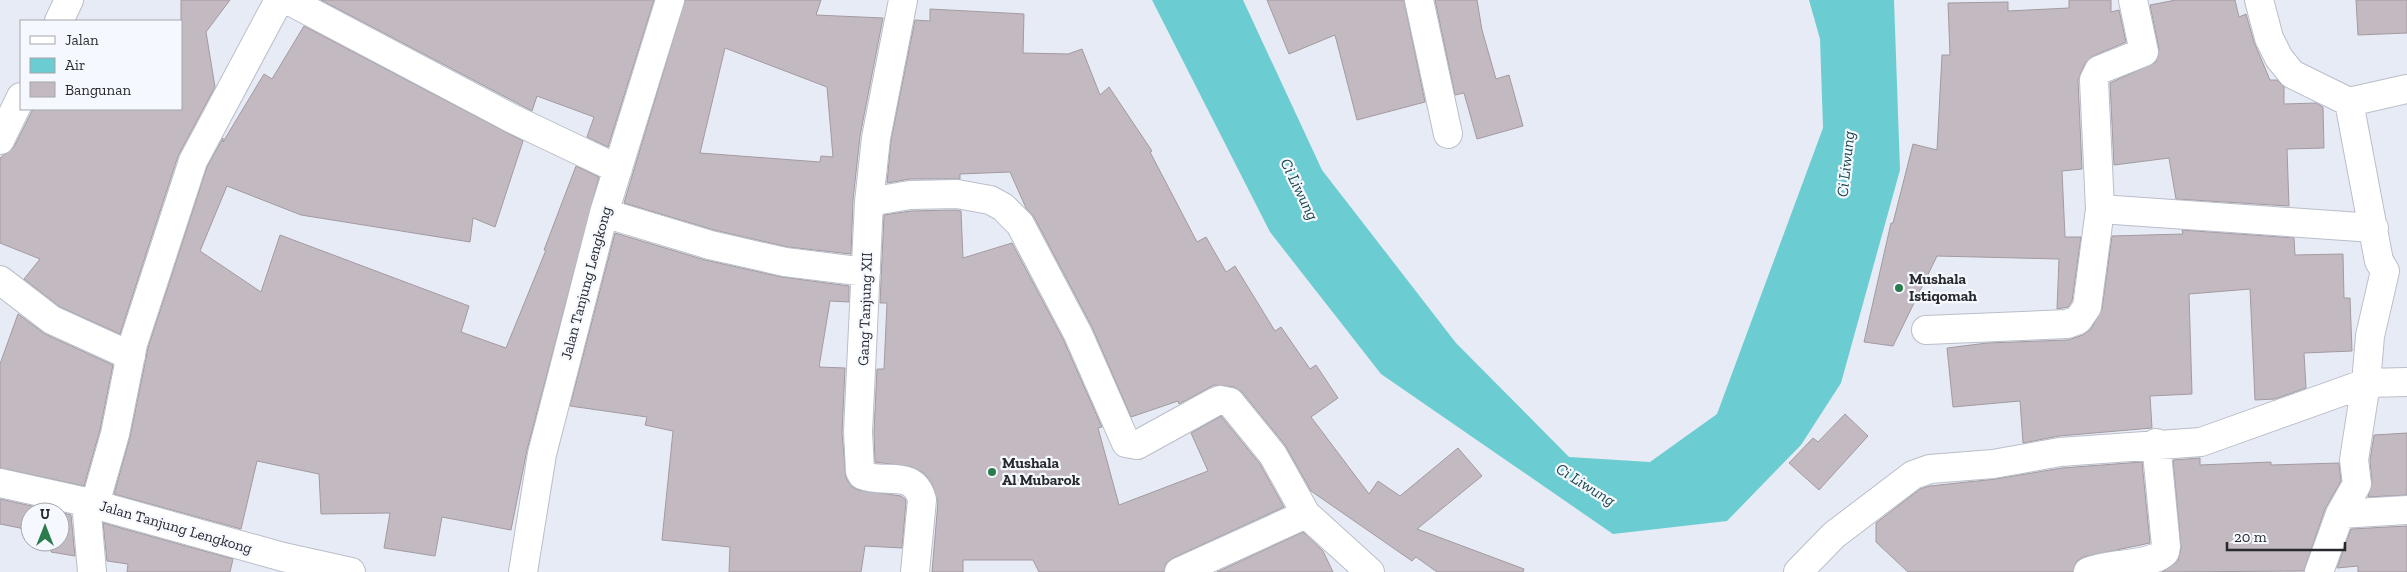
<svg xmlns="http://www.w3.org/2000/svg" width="2407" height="572" font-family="'Zilla Slab',serif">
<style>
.water{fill:#6bcdd2}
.building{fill:#c3bac1;stroke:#a39aa1;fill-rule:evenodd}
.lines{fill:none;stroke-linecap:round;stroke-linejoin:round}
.minor-casing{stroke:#b9bec8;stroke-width:30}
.minor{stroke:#fff;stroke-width:28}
.poi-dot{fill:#2a7c4d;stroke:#f6f8ff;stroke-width:2}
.labels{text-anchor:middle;stroke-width:4.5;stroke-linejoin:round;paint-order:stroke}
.poi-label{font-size:15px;font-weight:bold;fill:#27292d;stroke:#f6f8ff;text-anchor:start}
.street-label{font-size:15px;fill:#27292d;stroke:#f6f8ff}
.water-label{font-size:16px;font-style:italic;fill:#184648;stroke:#f6f8ff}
</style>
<rect width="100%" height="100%" fill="#e7ebf5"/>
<path class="water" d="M1152,0H1243L1322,170L1456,343L1569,457L1650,462L1717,414L1823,128L1820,39L1809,0H1894L1900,170L1841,383L1801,445L1727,521L1613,534L1381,374L1270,232Z"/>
<path class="building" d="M181,0H230L206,32L215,87L178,156L120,334L60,307L24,279L40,259L0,243V158L14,147L33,109H181Z
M321,0H654L608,147L587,137L594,117L537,96L532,111Z
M685,0H821L816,15L883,18L860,136L853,200L851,254L788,247L714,230L624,203ZM725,48L827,87L833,157L821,156L820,162L700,153Z
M1267,0H1404L1425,102L1357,120L1335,35L1289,54Z
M1435,0H1477L1482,30L1496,79L1509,75L1523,126L1477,139L1464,93L1455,95Z
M2069,0H2111V12L2119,10L2126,42L2093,56L2085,63L2078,80L2082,169L2062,171L2065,237H2081L2072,301L2068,307L2057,309L2059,259L1937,256L1893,346L1864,342L1891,223H1893L1913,144L1937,150L1942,55H1950L1948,3L2008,2V11L2069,8Z
M2176,0H2235L2239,17L2246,14L2254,42L2270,80H2277L2284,87V104L2316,103L2323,107L2324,148L2287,149L2289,206L2176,199L2169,158L2114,165L2110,83L2156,62L2159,49L2150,5Z
M2356,0H2407V33L2358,35Z
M930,9L1024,14L1023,53L1068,54L1082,49L1100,95L1109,87L1152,151L1150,152L1197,242L1206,237L1226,272L1235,266L1275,331L1281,327L1310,369L1316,365L1338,398L1311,417L1369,494L1378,481L1400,496L1458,448L1482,476L1417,529L1524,569L1523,572H1437L1416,557L1412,561L1311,491L1285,445L1242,392L1234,387L1214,385L1179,404L1178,401L1131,417L1092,327L1034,217L1026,208L1010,172L960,174V179H910L887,183L891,140L915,20L930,21Z
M304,26L523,141L495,227L473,218L470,242L301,215L227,186L200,251L261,292L280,235L469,306L461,332L506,348L546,250H544L576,166L599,177L527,450L511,530L442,517L435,556L384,548L390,513L321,514L319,474L257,461L241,529L114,494L130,437L148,348L207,167L223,138V142L264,74L272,79Z
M956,210L961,211L963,258L1012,243L1064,341L1102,427L1098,428L1119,505L1208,471L1191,433L1221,416L1260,464L1284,507L1173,558L1166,563L1164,572H1039L1033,560H963V572H932L938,502L932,484L924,473L912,467L875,462L874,432L877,369H884L887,303H880L884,215L911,211Z
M2182,230L2294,238L2295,255L2343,254L2344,298H2350L2352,351L2304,353L2306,388L2275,399L2255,400L2250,289L2189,294L2192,394L2150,396L2152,428L2059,436L2023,443L2020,401L1953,407L1947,348L1987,343L2068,340L2083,335L2091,329L2102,309L2112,236L2183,234Z
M615,233L705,260L782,277L849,286V302L830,301L819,367L845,368L842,433L846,478L852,487L858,490L901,496L905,499L906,502L902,548L865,546L861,572H729L730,547L662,540L673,431L645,425L647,417L570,406Z
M18,314L45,334L113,365L100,430L84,486L0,468V364Z
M1845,414L1868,436L1819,490L1789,463L1813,438L1818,442Z
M2407,433V495L2368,497L2372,483L2370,460L2374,435Z
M2200,458V465L2271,462V465L2339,463L2341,481L2325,509L2304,571L2162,572L2178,561L2181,548L2173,460Z
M2142,462L2150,543L2083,557L2076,562L2073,572H1908L1876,542V523L1920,489L1930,486L1996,479L2062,468Z
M0,499L59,512H30V530L0,524Z
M60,512L71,515L75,556L51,552L53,542H60Z
M103,523L233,559L230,572H127L128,564L107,561Z
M2407,526V572H2358V566L2337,568L2351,529Z
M1303,532L1323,551L1333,572H1217Z"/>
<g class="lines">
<g class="minor-casing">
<path id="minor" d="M288,0L513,119L618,169
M903,0L876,138L869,202L858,432L860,471L862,475C885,485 914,468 922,500L915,572
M1419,0L1448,134
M2259,0L2269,38L2279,58L2292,74L2349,102L2407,89
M59,21L69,0
M0,140L21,97
M869,202L910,195L957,194L990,200L1003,207L1020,224L1078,334L1126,443L1137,445L1215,402L1220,400L1230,402L1273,455L1306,514L1370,572
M2100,209L2094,80L2099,70L2144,52L2133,0
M604,213L710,245L785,262L866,272
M0,280L52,320L131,356
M1926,330L2067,324L2078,320L2087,307L2100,209L2374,228
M0,483L86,502L283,557L351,572
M86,502L92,572
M95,504L115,434L133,344L193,161L279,0
M2340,514L2407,510
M523,572L542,454L604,213L670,0
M1179,572L1306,514
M1798,572L1834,535L1913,475L1930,469L1993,464L2060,452L2201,442L2366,383L2370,336L2385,271L2379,261L2349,102
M2088,572C2109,562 2150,567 2165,552L2166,546L2156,443
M2319,572L2340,514L2357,484L2354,460L2366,383L2407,382"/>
</g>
<use href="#minor" class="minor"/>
</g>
<g class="poi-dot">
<circle cx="1899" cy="288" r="5"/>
<circle cx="992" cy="472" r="5"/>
</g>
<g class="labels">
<g class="poi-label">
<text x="1909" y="284">Mushala<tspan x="1909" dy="17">Istiqomah</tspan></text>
<text x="1002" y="468">Mushala<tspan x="1002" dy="17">Al Mubarok</tspan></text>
</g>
<g class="street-label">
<text transform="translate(586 283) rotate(-75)" y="5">Jalan Tanjung Lengkong</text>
<text transform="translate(865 309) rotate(-88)" y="5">Gang Tanjung XII</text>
<text transform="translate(176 527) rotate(16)" y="5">Jalan Tanjung Lengkong</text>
</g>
<g class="water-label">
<text transform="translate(1845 164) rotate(-84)" y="6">Ci Liwung</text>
<text transform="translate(1300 189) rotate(64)" y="6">Ci Liwung</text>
<text transform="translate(1586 484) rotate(32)" y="6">Ci Liwung</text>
</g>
</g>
<rect x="20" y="20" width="162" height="90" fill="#f6f8ff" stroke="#a3a5ab"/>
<rect x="30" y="36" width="25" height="8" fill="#ffffff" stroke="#a3a5ab"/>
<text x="65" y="45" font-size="15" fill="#27292d">Jalan</text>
<rect x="30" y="58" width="25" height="15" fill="#6bcdd2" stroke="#a3a5ab"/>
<text x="65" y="70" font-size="15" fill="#27292d">Air</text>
<rect x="30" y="82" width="25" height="15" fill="#c3bac1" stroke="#a3a5ab"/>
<text x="65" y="95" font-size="15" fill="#27292d">Bangunan</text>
<g transform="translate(45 527)"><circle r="24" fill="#f6f8ff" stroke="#a3a5ab"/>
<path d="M0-4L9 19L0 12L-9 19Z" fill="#2a7c4d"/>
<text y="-8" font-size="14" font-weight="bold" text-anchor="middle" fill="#27292d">U</text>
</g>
<path d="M2227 542v8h118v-8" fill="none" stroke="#27292d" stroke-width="2.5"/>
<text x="2234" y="542" font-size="15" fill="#27292d" stroke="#f6f8ff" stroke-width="4" paint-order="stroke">20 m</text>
</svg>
